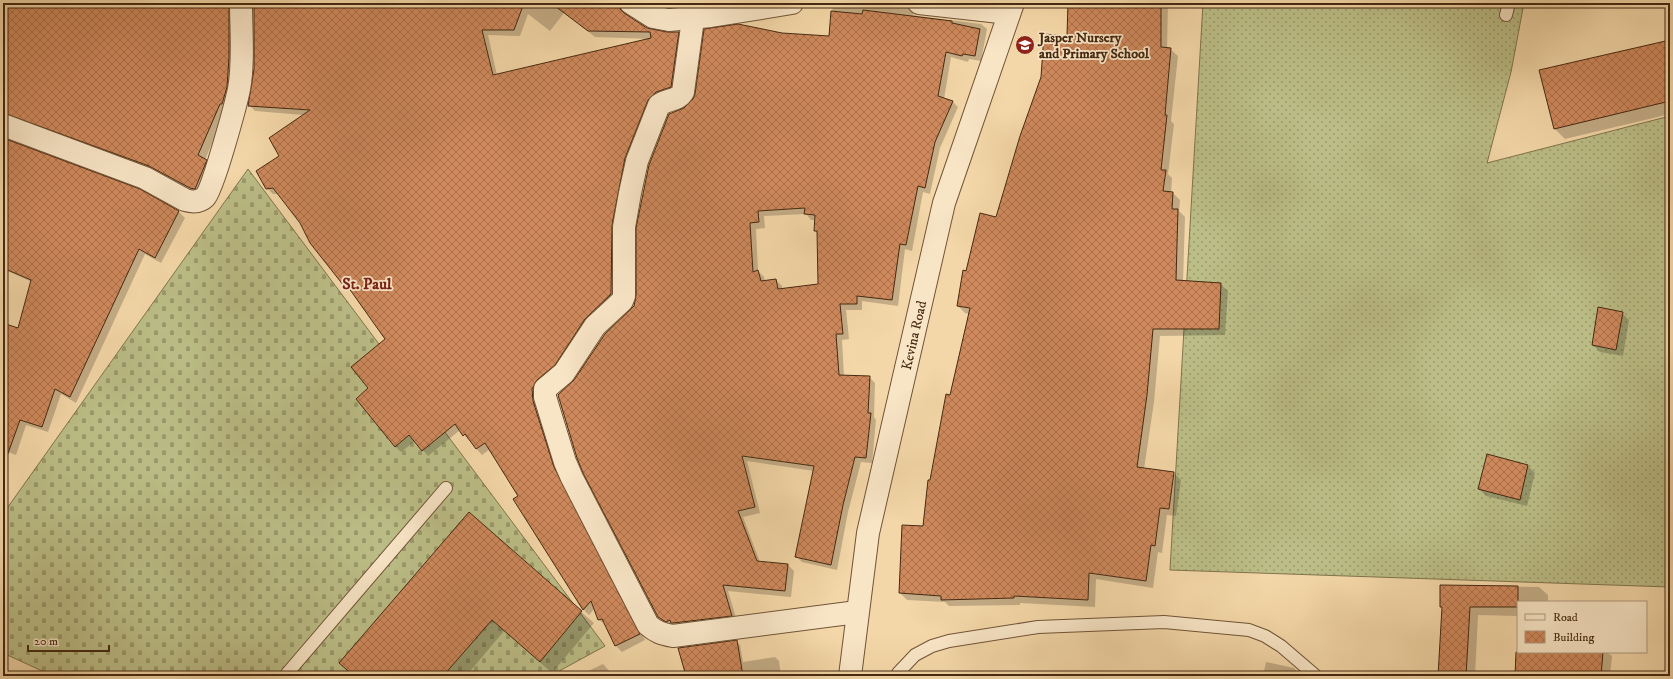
<svg xmlns="http://www.w3.org/2000/svg" width="1673" height="679" font-family="'IM FELL DW Pica',serif">
<style>
.grass{fill:url(#grass-dots);stroke:#80744c}
.cemetery{fill:url(#cemetery-stones);stroke:#80744c}
.shadow{fill:#0003;fill-rule:evenodd}
.building{fill:url(#building-cross-hatch);stroke:#452911;fill-rule:evenodd}
.lines{fill:none;stroke-linecap:round;stroke-linejoin:round}
.service-casing{stroke:#715437;stroke-width:14}
.minor-casing{stroke:#715437;stroke-width:24}
.service{stroke:#f8e5c6;stroke-width:12}
.minor{stroke:#f8e5c6;stroke-width:22}
.labels{text-anchor:middle;stroke-width:3.5;stroke-linejoin:round;paint-order:stroke}
.poi-label{font-size:14px;font-weight:bold;fill:#452911;stroke:#f8e5c6;text-anchor:start}
.street-label{font-size:14px;fill:#452911;stroke:#f8e5c6}
.quarter-label{font-size:16px;font-weight:bold;fill:#7a1f14;stroke:#f8e5c6}
</style>
<defs>
<pattern id="grass-dots" width="8" height="8" patternUnits="userSpaceOnUse"><rect width="8" height="8" fill="#bcbe87"/><path d="M2 2h.1M6 6h.1" fill="none" stroke="#9b9a6d" stroke-width="1.8" stroke-linecap="round"/></pattern>
<pattern id="cemetery-stones" width="16" height="16" patternUnits="userSpaceOnUse"><rect width="16" height="16" fill="#bcbe87"/><path d="M2 7V4a2 2 0 0 1 4 0v3zM10 15v-3a2 2 0 0 1 4 0v3z" fill="#9b9a6d"/></pattern>
<pattern id="building-cross-hatch" width="8" height="8" patternUnits="userSpaceOnUse"><rect width="8" height="8" fill="#cf895c"/><path d="M0 0l8 8M0 8l8-8" fill="none" stroke="#aa704b"/></pattern>
</defs>
<rect width="100%" height="100%" fill="#f4d7a8"/>
<filter id="stains"><feTurbulence type="fractalNoise" baseFrequency=".005" numOctaves="4"/><feColorMatrix values="0 0 0 0 .2 0 0 0 0 .09 0 0 0 0 .02 0 0 0 .5 -.17"/></filter>
<radialGradient id="worn" r=".72"><stop offset=".6" stop-color="#630" stop-opacity="0"/><stop offset="1" stop-color="#630" stop-opacity=".3"/></radialGradient>
<path class="grass" d="M1203,3H1524L1511,72L1487,163L1670,116V587L1170,570Z"/>
<path class="cemetery" d="M248,169L605,646L550,676H53L3,653V514Z"/>
<path class="shadow" d="M3,3H236L235,63L226,110L205,160L212,166L201,194L3,120Z
M255,3H626L624,9L626,16L646,28L667,33H678L684,39L677,92L662,98L617,300L542,386L559,474L645,640L622,652L616,646L606,625L599,620L595,608L589,615L583,609L520,496L490,449L482,455L460,430L428,456L415,441L401,452L395,446L370,389L387,339L352,290L351,291L345,285L311,243L300,222L279,194H273L267,188L280,157L304,115L255,111L249,105L254,80ZM564,13L595,37L651,39L497,75L488,35L520,36L528,14L550,31Z
M833,3H914L912,8L913,15L917,16L981,24L987,29L981,61L969,59L968,62L951,57L944,99L952,101L958,107L940,148L930,194L923,192L912,251L905,249L898,306L862,301V310H846L849,339L842,340L844,376L869,377L875,383L874,417L876,420L872,463L861,462L848,512L837,570L802,562L796,556L814,471L747,461L760,513L743,517L760,562L788,565L794,571L791,597L728,591L737,621L673,627L665,623L659,616L575,381L634,306L685,109L782,34L830,37ZM806,214L811,220H816L815,231L818,234L819,285L782,289V286L776,280L765,282L764,277L758,271L756,229L765,228L764,216Z
M1069,3H1168L1167,49H1170L1178,56L1171,121L1174,124L1168,174L1172,178L1171,193H1173L1180,200L1179,211L1185,217L1183,282L1220,284L1228,291L1225,335L1160,336L1154,402L1144,469L1174,473L1181,480L1176,516L1167,515L1162,553L1158,552L1153,588L1096,579L1095,607L1020,603V605L949,606L945,602L907,600L900,593L924,527L930,481L970,314L965,313L958,306L967,272L997,218L1068,37Z
M1670,41V114L1565,139L1555,129Z
M3,139L139,190L179,212L185,218L161,263L145,254L76,403L61,394L48,432L26,425L16,455L3,450V330H19L32,282L3,269Z
M1622,313L1629,320L1623,356L1600,352L1593,345Z
M1528,466L1535,473L1527,506L1486,496L1479,489Z
M469,514L594,623L552,673L504,631L466,676H353L340,663Z
M1441,586L1539,587L1548,595V602H1518V616L1478,615L1475,676H1439L1443,608Z
M1518,631V652H1607L1612,656L1610,676H1516Z
M736,641L740,645L743,662L775,657L779,661L781,676H687Z
M1266,662L1294,668L1297,672L1296,676H1263Z
M603,664L614,676H578Z"/>
<path class="building" d="M3,3H229V57L227,87L222,104H220L198,155L207,160L195,189L190,188L149,166L3,113Z
M254,3H524L514,30H482L493,75L651,38L650,32L588,31L551,3H619L620,9L624,13L647,28L667,32H679L671,87L656,92L648,100L625,158L612,225L611,294L585,319L555,365L537,380L532,389L533,401L554,467L640,634L615,646L602,619L598,620L591,601L583,610L513,499L518,496L485,443L476,449L465,434L463,436L455,424L422,451L409,435L395,447L356,399L368,388L351,367L385,339L346,284L344,286L310,243L300,223L273,188L266,189L256,171L279,156L269,138L310,110L248,106L254,69Z
M654,3H713L670,7Z
M1068,3H1161V47L1171,48L1165,115H1167L1161,170H1166L1163,191L1173,192L1172,209H1178L1176,280L1221,283L1219,329H1153L1147,395L1137,467L1174,472L1169,509L1160,508L1155,546L1151,545L1146,581L1089,573L1088,600L1014,596V598L941,600V596L899,593L902,525L923,526L928,480H930L946,394L950,395L970,308L957,306L963,270L966,271L980,213L996,217L1020,136L1041,77L1044,34L1067,36Z
M863,10L952,21V23L980,29L975,56L963,54L962,56L946,52L938,96L953,101L935,142L925,188L918,186L906,245L900,244L892,300L857,296V304H840L843,334H836L839,375L870,376L868,413H871L866,458L855,457L843,505L831,565L795,557L814,466L742,456L755,507L738,511L757,561L788,564L785,591L723,585L732,616L673,623H671L670,620L666,622L658,617L583,473L577,458L558,395L574,380L605,334L634,306L636,296V228L649,165L669,114L684,108L693,99L695,94L704,29L738,24L782,33L829,36L831,11L862,14ZM805,208L804,214L815,215L814,231H817L818,284L778,289L776,279L761,281L758,270L753,272L750,223L759,222L758,211Z
M1670,40V101L1554,129L1539,70Z
M3,138L140,189L179,211L155,258L139,249L70,397L55,389L42,427L20,420L6,459H3V323L18,328L31,280L3,268Z
M1598,307L1623,312L1616,350L1592,345Z
M1487,454L1528,465L1520,500L1478,489Z
M469,512L582,611L540,662L492,620L443,676H354L339,663Z
M1440,585L1518,586V607H1470L1466,676H1438L1442,607H1440Z
M737,640L743,676H686L678,648Z
M1516,652H1603L1601,676H1515Z"/>
<g class="lines">
<g class="service-casing">
<path id="service" d="M1506,15L1509,3
M285,676L446,488
M898,676V673L915,655L932,646L949,641L1038,627L1164,622L1249,630L1265,636L1281,646L1316,676"/>
</g>
<g class="minor-casing">
<g id="minor">
<path d="M631,3L653,17L669,20L711,16L792,3"/>
<path d="M919,3L1009,13"/>
<path d="M693,19L683,92C678,101 667,99 659,105L637,161L630,193L624,227V296L622,301L595,326L564,373L545,389V397L565,462L572,478L648,625C656,632 662,634 673,636L857,612"/>
<path d="M3,125L145,178L185,200C192,202 199,203 205,197C213,189 236,104 239,89C244,62 241,30 241,3"/>
<path id="s1" d="M850,676L868,533L944,203L1013,3"/>
</g>
</g>
<use href="#service" class="service"/>
<use href="#minor" class="minor"/>
</g>
<defs>
<g id="school-disc" transform="scale(1)"><circle r="9.5" fill="#8f2418" stroke="#f8e5c6"/><path d="M0-5L7-2L0 1L-7-2ZM-4 1L0 2.5L4 1V4Q0 6-4 4Z" fill="#fff"/></g>
</defs>
<g fill-rule="evenodd">
<use href="#school-disc" x="1025" y="45"/>
</g>
<g class="labels">
<g class="poi-label">
<text x="1039" y="42">Jasper Nursery<tspan x="1039" dy="16">and Primary School</tspan></text>
</g>
<g class="street-label">
<text dy="5" stroke="none"><textPath href="#s1" startOffset="347">Kevina Road</textPath></text>
</g>
<g class="quarter-label">
<text x="367" y="289">St. Paul</text>
</g>
</g>
<rect width="1673" height="679" fill="none" stroke="#f4d7a8" stroke-width="16"/>
<rect x="4" y="4" width="1665" height="671" fill="none" stroke="#452911" stroke-width="2"/>
<rect x="8" y="8" width="1657" height="663" fill="none" stroke="#452911"/>
<rect x="1517" y="601" width="130" height="52" fill="#f8e5c6" stroke="#b09a7e"/>
<rect x="1525" y="614" width="20" height="6" fill="#f8e5c6" stroke="#b09a7e"/>
<text x="1553" y="621" font-size="12" fill="#452911">Road</text>
<rect x="1525" y="631" width="20" height="12" fill="url(#building-cross-hatch)" stroke="#b09a7e"/>
<text x="1553" y="641" font-size="12" fill="#452911">Building</text>
<path d="M28 645v6h81v-6" fill="none" stroke="#452911" stroke-width="2"/>
<text x="34" y="645" font-size="12" fill="#452911" stroke="#f8e5c6" stroke-width="3" paint-order="stroke">20 m</text>
<rect width="100%" height="100%" filter="url(#stains)"/>
<rect width="100%" height="100%" fill="url(#worn)"/>
</svg>
